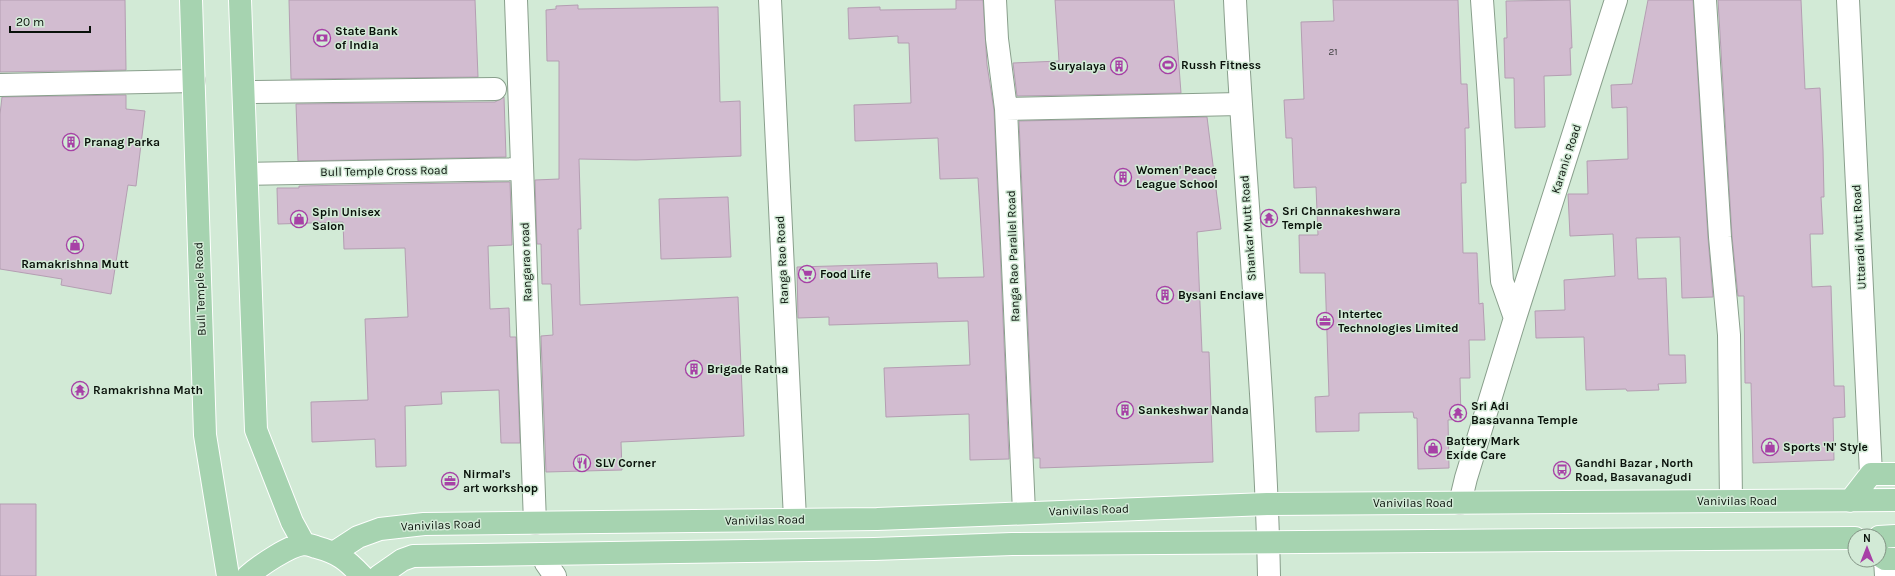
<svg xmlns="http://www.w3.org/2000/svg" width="1895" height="576" font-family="Karla,sans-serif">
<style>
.building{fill:#d2bcd0;stroke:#b49eb2}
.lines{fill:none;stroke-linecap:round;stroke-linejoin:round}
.minor-casing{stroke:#899f8c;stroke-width:24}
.major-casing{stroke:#fff;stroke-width:24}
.minor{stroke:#fff;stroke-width:22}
.major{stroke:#a6d3b0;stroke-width:22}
.labels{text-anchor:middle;stroke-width:3;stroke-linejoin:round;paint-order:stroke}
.number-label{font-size:10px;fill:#3b3c3c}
.poi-label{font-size:12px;font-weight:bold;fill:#09110a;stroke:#d2ead6;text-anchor:start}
.street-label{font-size:12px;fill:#09110a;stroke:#d2ead6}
</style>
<rect width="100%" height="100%" fill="#d2ead6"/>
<path class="building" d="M0,0H125L126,70L0,72Z
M289,0H475L478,77L291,79Z
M956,0H983L987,65L994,110L1009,459L970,460L969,414L886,417L884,368L970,365L968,321L829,325V317L798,318L797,267L937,263L938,278L984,277L978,178L940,179L938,138L855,141L854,105L911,103L909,43H898V36L849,39L848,8L880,7V10L956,9Z
M1055,0H1174L1181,93L1017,96L1013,63L1059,61Z
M1333,0H1458L1461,84H1467L1469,128H1465L1466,183H1461L1463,253H1477L1479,304L1483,303L1485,340H1469L1470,378H1460L1461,419L1448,420L1449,468L1418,469L1417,418H1414L1413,412L1359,413V431L1316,432L1315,397L1329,396L1325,273H1300L1299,235H1318L1316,187L1294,188L1292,138H1286L1284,100L1304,99L1301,22L1334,21Z
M1570,0L1572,48H1570L1571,75L1544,76L1545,127L1515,128L1514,78H1505L1504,38H1507L1506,1Z
M1648,0H1693L1708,238L1713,297L1682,298L1680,237L1636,238L1638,279L1666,278L1669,355H1685L1686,383L1658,384L1659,390L1627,391L1626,389L1586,390L1584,337L1536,338L1535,311L1565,310L1564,280L1615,276L1613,234L1570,236L1568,194H1588L1587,161L1628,159L1627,107L1612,108L1611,85L1632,84Z
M1718,0H1801L1805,89L1820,88L1823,150L1824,197H1821L1823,234H1810L1812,287L1831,286L1834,386H1844L1845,417L1833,418L1834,460L1753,463L1751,383H1745L1744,296H1738L1732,236Z
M578,5V9L718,7L720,102L740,101L741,156L636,160L579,159L581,229H578L580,305L738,297L744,436L621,442L622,470L546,472L541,336L553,335L551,284H542L541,244H537L535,180L559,179V61H547L546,10L556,9V6Z
M126,95V109L145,111L136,186L128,185L111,294L61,285L62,279L0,269V114L2,97Z
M504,97L506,157L298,161L296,104L495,102Z
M1207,117L1221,229L1197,232L1202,352H1209L1213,462L1040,468V458H1034L1019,121Z
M510,182L512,245L488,246L490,309L509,308L510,337H516L520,443H501L499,390L441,392L442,404L405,406L406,466L376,467L375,439L312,442L311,402L368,400L365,319L408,317L405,248L344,249L343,222L278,224L277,188H299V186Z
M728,197L731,257L661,259L659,199Z
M0,504H36V576H0Z"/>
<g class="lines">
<g class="minor-casing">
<path id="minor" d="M516,0L535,523
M770,0L795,519
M995,0L997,39L1006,109L1024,512
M1235,0C1244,192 1265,384 1269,576
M1705,0L1720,237L1729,335L1731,501
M1848,0L1871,474
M0,85L194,81
M244,92L495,89
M1006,109L1240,104
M247,174L522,169
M1515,318L1616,0
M1460,503L1466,478L1515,318L1502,281L1482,0
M542,554L546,563L555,576
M1885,559L1886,576"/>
</g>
<g class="major-casing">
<path id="major" d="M191,0L205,435L228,576
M240,0L256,430L292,522L304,544
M1850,501L1871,474H1895
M1879,537L1895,536
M335,552L358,537L380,529L424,524L877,519L1267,504L1895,500
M1879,555L1885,559H1895
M248,576C259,566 290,545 304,544C307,544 313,546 316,547C338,553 346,559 362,576
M379,576L402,560L413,556L874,549L1012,544L1855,538"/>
</g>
<use href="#minor" class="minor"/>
<use href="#major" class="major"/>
</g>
<defs>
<g id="bank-ring" transform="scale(0.9)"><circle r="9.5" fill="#d2ead6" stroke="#a741a6" stroke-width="1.5"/><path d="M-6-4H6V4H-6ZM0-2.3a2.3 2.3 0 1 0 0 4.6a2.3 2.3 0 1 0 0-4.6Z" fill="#a741a6"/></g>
<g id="stadium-ring" transform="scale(0.9)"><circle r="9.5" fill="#d2ead6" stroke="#a741a6" stroke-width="1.5"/><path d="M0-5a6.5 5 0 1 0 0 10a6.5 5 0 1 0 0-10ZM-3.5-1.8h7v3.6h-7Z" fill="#a741a6"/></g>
<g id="building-ring" transform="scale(0.9)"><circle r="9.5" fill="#d2ead6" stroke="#a741a6" stroke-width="1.5"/><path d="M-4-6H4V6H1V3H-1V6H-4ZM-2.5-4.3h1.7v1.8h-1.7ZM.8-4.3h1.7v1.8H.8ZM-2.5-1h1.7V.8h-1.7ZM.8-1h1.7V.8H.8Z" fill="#a741a6"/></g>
<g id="temple-ring" transform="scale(0.9)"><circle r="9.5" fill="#d2ead6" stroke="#a741a6" stroke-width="1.5"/><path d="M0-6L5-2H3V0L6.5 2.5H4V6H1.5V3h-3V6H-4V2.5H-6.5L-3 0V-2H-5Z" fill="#a741a6"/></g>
<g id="shop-ring" transform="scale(0.9)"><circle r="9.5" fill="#d2ead6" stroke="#a741a6" stroke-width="1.5"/><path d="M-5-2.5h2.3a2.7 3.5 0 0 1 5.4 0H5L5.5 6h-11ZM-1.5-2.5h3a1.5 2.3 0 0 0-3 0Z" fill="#a741a6"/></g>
<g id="supermarket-ring" transform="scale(0.9)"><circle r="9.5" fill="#d2ead6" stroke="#a741a6" stroke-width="1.5"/><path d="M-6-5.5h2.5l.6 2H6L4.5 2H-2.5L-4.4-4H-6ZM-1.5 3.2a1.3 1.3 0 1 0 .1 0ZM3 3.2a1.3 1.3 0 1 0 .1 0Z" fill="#a741a6"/></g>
<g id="office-ring" transform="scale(0.9)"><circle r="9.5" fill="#d2ead6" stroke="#a741a6" stroke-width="1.5"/><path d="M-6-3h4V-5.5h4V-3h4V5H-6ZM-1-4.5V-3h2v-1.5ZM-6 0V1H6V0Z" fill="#a741a6"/></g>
<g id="restaurant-ring" transform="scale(0.9)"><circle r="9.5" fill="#d2ead6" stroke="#a741a6" stroke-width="1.5"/><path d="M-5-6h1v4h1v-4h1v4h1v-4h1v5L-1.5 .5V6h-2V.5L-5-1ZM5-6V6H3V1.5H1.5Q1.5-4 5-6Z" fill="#a741a6"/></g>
<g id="bus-ring" transform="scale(0.9)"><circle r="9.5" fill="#d2ead6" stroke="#a741a6" stroke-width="1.5"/><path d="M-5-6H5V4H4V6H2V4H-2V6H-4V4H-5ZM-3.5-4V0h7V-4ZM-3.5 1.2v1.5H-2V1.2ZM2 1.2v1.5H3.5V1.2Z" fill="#a741a6"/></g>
</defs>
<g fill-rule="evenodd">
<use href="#bank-ring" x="322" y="38"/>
<use href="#stadium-ring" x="1168" y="65"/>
<use href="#building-ring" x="1119" y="66"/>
<use href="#building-ring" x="71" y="142"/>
<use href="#building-ring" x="1123" y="177"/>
<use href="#temple-ring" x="1269" y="218"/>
<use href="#shop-ring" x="299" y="219"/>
<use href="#shop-ring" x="75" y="245"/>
<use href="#supermarket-ring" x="807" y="274"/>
<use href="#building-ring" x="1165" y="295"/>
<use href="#office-ring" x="1325" y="321"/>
<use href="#building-ring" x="694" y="369"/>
<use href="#temple-ring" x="80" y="390"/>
<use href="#building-ring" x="1125" y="410"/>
<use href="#temple-ring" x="1458" y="413"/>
<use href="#shop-ring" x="1770" y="447"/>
<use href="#shop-ring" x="1433" y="448"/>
<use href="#restaurant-ring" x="582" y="463"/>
<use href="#bus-ring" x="1562" y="470"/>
<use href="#office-ring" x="450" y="481"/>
</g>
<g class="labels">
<g class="number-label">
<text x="1333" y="55">21</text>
</g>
<g class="poi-label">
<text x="335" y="35">State Bank<tspan x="335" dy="14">of India</tspan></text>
<text x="1181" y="69">Russh Fitness</text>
<text x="1106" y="70" text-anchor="end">Suryalaya</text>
<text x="84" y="146">Pranag Parka</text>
<text x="1136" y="174">Women' Peace<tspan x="1136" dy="14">League School</tspan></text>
<text x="1282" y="215">Sri Channakeshwara<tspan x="1282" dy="14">Temple</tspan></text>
<text x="312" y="216">Spin Unisex<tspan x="312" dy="14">Salon</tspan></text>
<text x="75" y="268" text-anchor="middle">Ramakrishna Mutt</text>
<text x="820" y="278">Food Life</text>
<text x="1178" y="299">Bysani Enclave</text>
<text x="1338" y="318">Intertec<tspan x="1338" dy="14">Technologies Limited</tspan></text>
<text x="707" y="373">Brigade Ratna</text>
<text x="93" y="394">Ramakrishna Math</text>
<text x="1471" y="410">Sri Adi<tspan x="1471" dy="14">Basavanna Temple</tspan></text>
<text x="1138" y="414">Sankeshwar Nanda</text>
<text x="1446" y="445">Battery Mark<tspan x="1446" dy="14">Exide Care</tspan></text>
<text x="1783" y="451">Sports 'N' Style</text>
<text x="595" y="467">SLV Corner</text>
<text x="1575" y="467">Gandhi Bazar , North<tspan x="1575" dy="14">Road, Basavanagudi</tspan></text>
<text x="463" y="478">Nirmal's<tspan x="463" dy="14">art workshop</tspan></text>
</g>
<g class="street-label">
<text transform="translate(1566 159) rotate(-72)" y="4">Karanic Road</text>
<text transform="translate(384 171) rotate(-1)" y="4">Bull Temple Cross Road</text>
<text transform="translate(1248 228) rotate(-94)" y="4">Shankar Mutt Road</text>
<text transform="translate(1859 237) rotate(-93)" y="4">Uttaradi Mutt Road</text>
<text transform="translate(1013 256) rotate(-92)" y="4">Ranga Rao Parallel Road</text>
<text transform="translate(782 260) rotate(-93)" y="4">Ranga Rao Road</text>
<text transform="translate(526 262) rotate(-92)" y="4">Rangarao road</text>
<text transform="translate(200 289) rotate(-92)" y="4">Bull Temple Road</text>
<text x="1737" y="505">Vanivilas Road</text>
<text x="1413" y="507">Vanivilas Road</text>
<text transform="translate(1089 510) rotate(-2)" y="4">Vanivilas Road</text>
<text transform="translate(765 520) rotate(-1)" y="4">Vanivilas Road</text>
<text transform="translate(441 525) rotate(-2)" y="4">Vanivilas Road</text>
</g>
</g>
<g transform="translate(1867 548)"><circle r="19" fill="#d2ead6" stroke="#829384"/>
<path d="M0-3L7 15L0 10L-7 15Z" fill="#a741a6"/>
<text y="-6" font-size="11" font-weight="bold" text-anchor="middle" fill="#09110a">N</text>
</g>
<path d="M10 26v6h80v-6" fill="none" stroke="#09110a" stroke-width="2"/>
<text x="16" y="26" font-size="12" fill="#09110a" stroke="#d2ead6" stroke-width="3" paint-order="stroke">20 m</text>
</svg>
